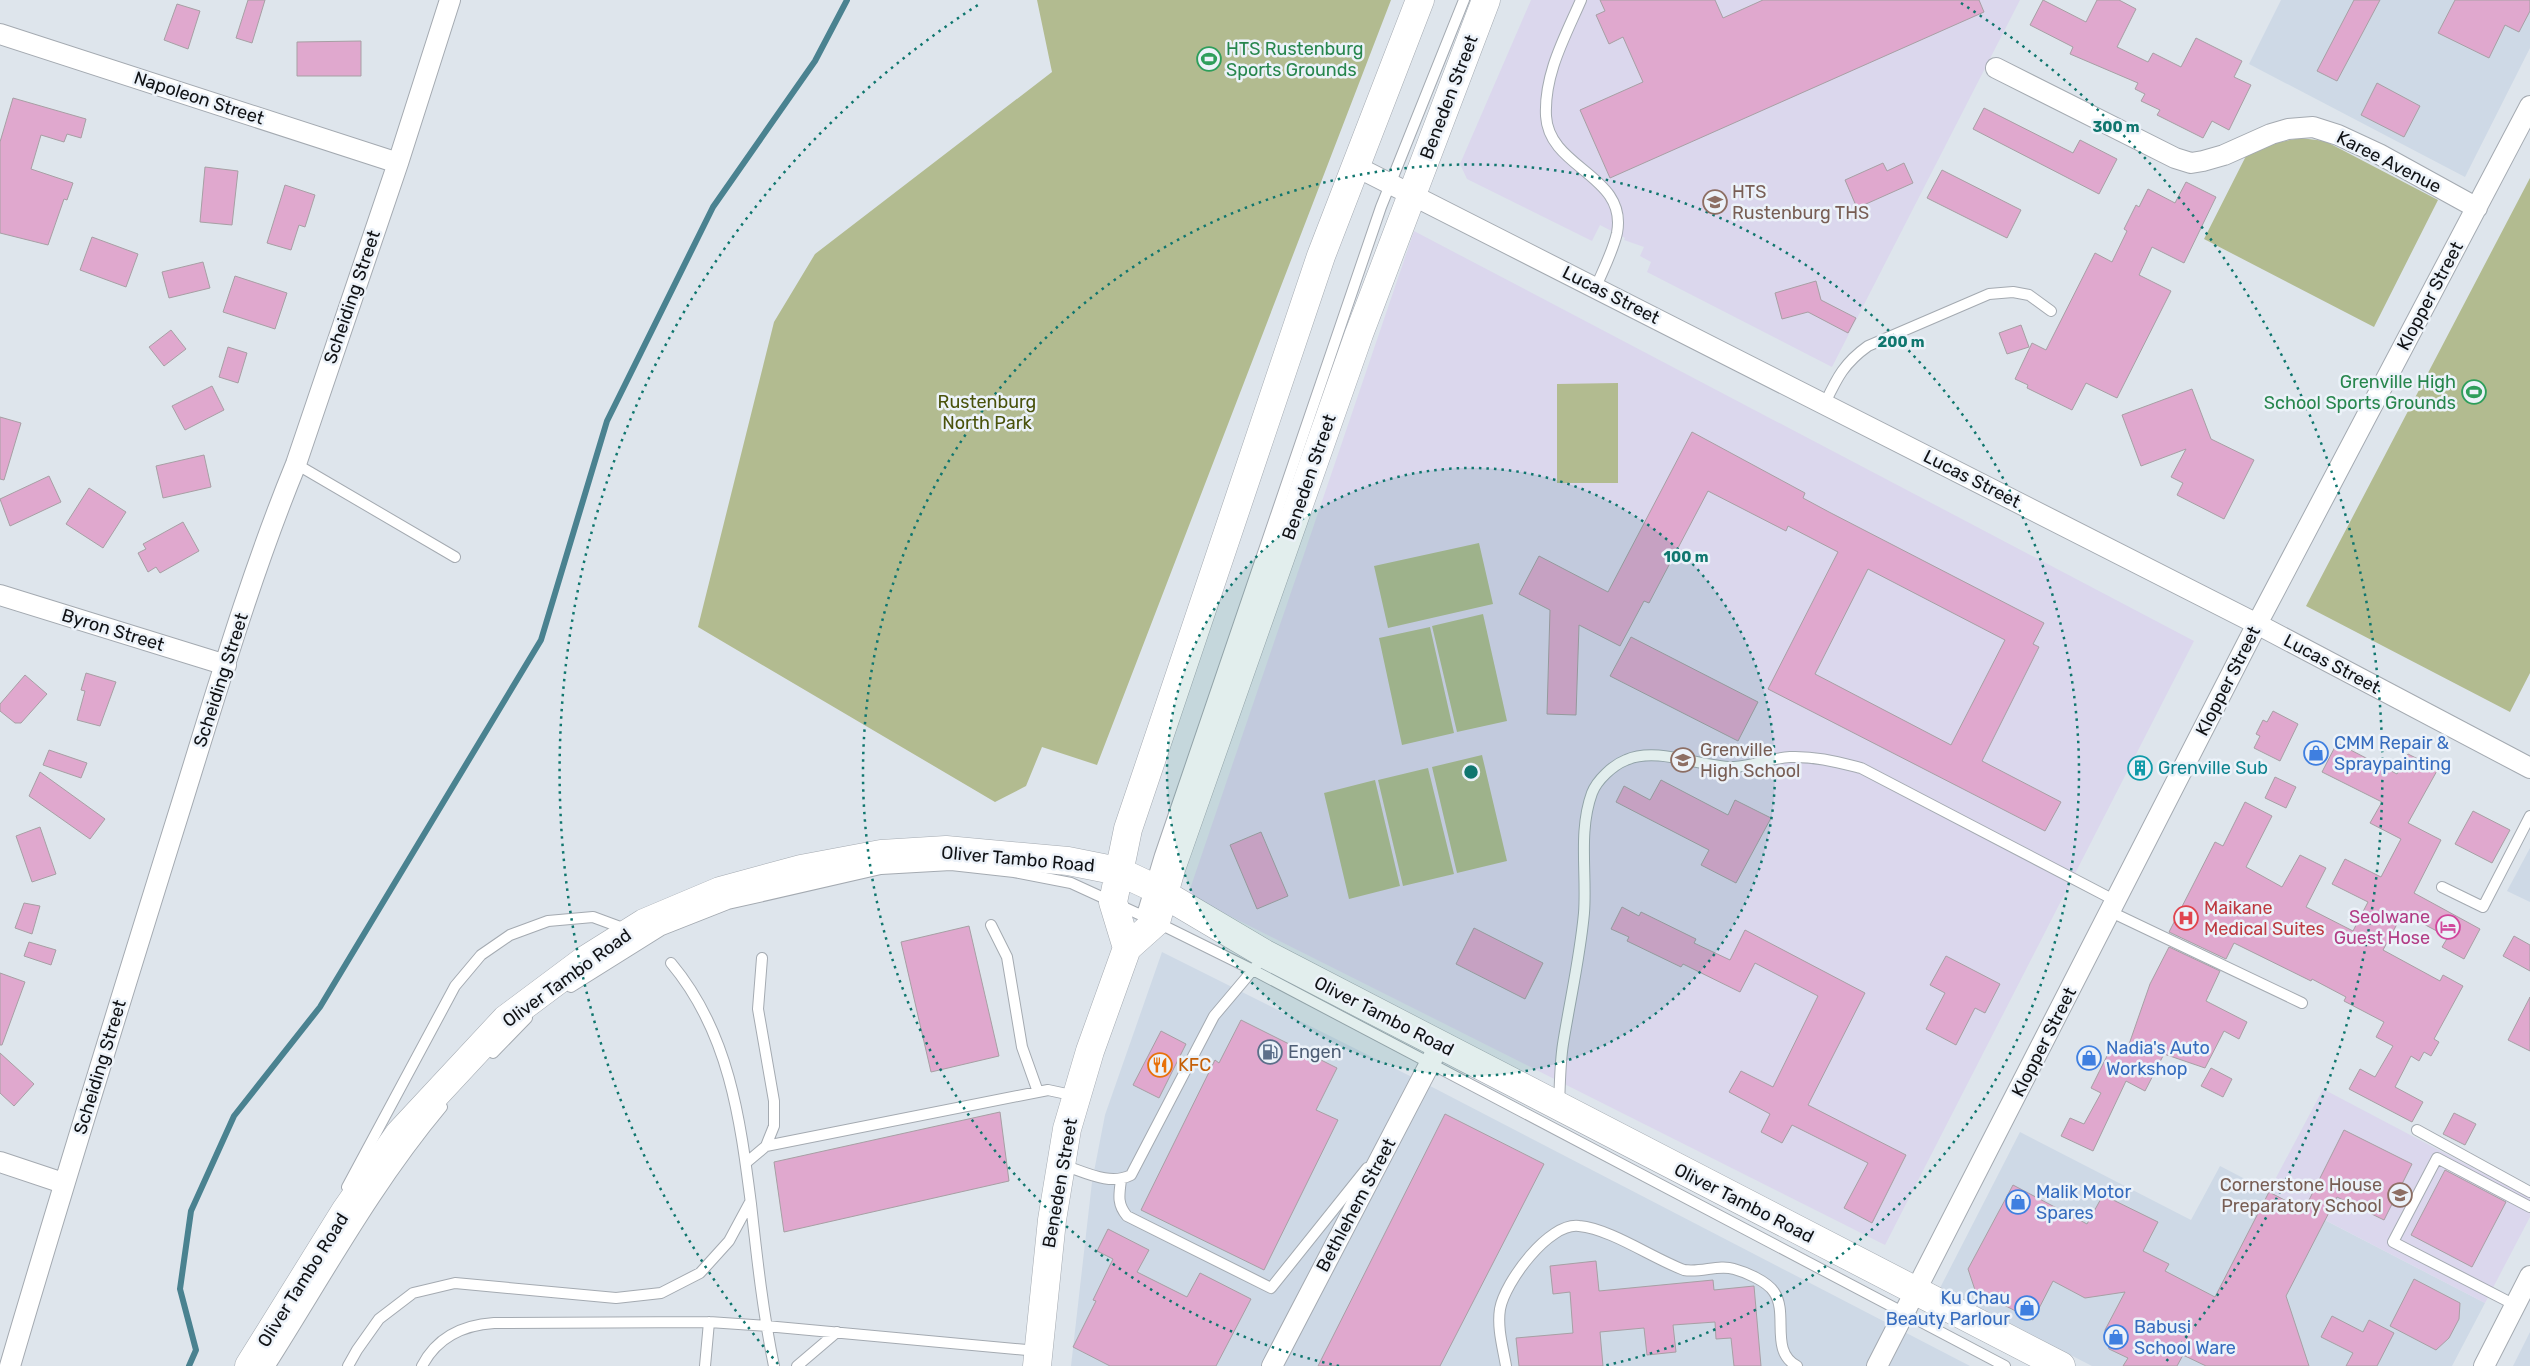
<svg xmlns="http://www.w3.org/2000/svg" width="2530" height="1366" font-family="Rubik,sans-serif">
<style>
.built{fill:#ced9e6}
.education{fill:#dbd7ed}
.green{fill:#b2bb90}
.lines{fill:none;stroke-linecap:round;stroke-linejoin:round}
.stream{stroke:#4a8290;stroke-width:6}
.building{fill:#e0a8ce;stroke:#a79fa4;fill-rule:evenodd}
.lane-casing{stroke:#a4aab1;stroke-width:12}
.street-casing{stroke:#a4aab1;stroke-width:22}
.secondary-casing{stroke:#a4aab1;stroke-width:29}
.lane{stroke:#fff;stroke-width:10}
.street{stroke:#fff;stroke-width:20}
.secondary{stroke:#fff;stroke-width:28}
.ring{fill:none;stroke:#0f766e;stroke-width:2.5;stroke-dasharray:2.5 5}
.labels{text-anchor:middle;stroke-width:5;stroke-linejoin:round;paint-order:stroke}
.leisure-label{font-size:18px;fill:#27864d;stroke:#ecf2f9;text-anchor:start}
.street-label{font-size:18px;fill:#101215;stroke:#ecf2f9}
.education-label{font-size:18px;fill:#785e54;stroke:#ecf2f9;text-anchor:start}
.park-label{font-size:18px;fill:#49520b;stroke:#ecf2f9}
.shop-label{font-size:18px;fill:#366cbe;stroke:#ecf2f9;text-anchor:start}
.culture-label{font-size:18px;fill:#0d838f;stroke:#ecf2f9;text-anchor:start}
.health-label{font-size:18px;fill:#be3a42;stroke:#ecf2f9;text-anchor:start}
.hotel-label{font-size:18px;fill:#b23c85;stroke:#ecf2f9;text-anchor:end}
.service-label{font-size:18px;fill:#4e5e75;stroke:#ecf2f9;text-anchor:start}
.food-label{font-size:18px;fill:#c56008;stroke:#ecf2f9;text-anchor:start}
.centre{fill:#0f766e;stroke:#ecf2f9;stroke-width:2.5}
.ring-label{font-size:15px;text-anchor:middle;font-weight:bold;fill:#0f766e;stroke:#ecf2f9;stroke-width:5;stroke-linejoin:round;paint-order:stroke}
</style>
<rect width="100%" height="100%" fill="#dee5ec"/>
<path class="built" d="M2281,0H2530V48L2465,177L2249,64Z
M2530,848V902L2507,891Z
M1162,952L1434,1088L1970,1366H1071L1092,1182L1105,1115Z
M2020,1132L2191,1220L2220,1166L2485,1303L2452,1366H2092L1940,1288Z
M2530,1332V1366H2513Z"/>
<path class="education" d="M1531,0H2020L1832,367L1647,272L1651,262L1640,256L1644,247L1624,240L1625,238L1600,225L1592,241L1467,179L1460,164Z
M1414,231L2194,641L1885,1245L1188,895Z
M2323,1089L2530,1198V1217L2485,1303L2269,1191Z"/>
<path class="green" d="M1037,0H1391L1097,765L1042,747L1026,786L995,802L698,627L774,322L815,254L1052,72Z
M2300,138L2325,141L2438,200L2374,327L2204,239L2247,154L2275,143Z
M2530,178V673L2510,712L2306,606Z
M1618,383V483H1557V384Z
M1479,543L1493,604L1388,628L1374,566Z
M1483,614L1507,721L1457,732L1432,626Z
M1430,627L1454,733L1402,745L1379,638Z
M1482,755L1507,861L1457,873L1432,767Z
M1428,768L1454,874L1403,886L1378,780Z
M1375,780L1400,886L1349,899L1324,793Z"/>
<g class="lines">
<path class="stream" d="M189,1366L196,1350L180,1289L191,1211L234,1116L320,1007L541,640L607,421L713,207L815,61L847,0"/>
</g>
<path class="building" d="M248,0H265L252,43L236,38Z
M1600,0H1715L1723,18L1763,0H1979L1984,12L1610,178L1580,110L1643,82L1623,37L1609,44L1596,15L1605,11Z
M2043,0L2086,22L2097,0H2119L2136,9L2117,47L2148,62L2153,53L2181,67L2196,38L2242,61L2234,77L2251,85L2229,130L2212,121L2203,138L2157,115L2160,110L2141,101L2145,94L2135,89L2138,83L2070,54L2073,47L2030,25Z
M2354,0H2380L2337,81L2317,71Z
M2455,0H2530V11L2519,32L2505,25L2489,58L2438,33Z
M177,4L200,11L188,49L164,40Z
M361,41V76H297V42Z
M2377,83L2420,106L2404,137L2361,115Z
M13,98L86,119L81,138L67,134L64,142L41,135L31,169L73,183L67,200L64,199L48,245L0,233V142Z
M1984,108L2073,153L2080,140L2117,159L2099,194L1973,129Z
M1883,163L1887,171L1904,163L1913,183L1857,208L1845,180Z
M205,167L238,171L232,225L200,222Z
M1942,170L2021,210L2007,238L1927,198Z
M2186,182L2216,197L2184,263L2152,247L2139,275L2171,291L2117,398L2086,383L2072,410L2027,388L2028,385L2015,379L2032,343L2046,350L2095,253L2112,262L2127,231L2124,229L2136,205L2139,207L2148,189L2175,203Z
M285,185L315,195L305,227L299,225L291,250L267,243Z
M92,237L138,254L126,287L80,270Z
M203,262L210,288L169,298L162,272Z
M235,276L287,293L275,329L223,312Z
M1816,281L1821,300L1856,318L1848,333L1808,312L1782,319L1775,293Z
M2021,325L2029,347L2007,354L1999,333Z
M171,330L186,349L164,366L149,347Z
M228,347L247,353L238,383L219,377Z
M212,386L224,410L185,430L172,406Z
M2192,389L2211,439L2254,460L2224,519L2177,495L2183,483L2171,477L2186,449L2141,466L2122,415Z
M0,417L21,423L4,480L0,479Z
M1692,432L1805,493L1803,498L1829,512L2044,623L2033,644L2039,647L1982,761L2061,802L2045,831L1768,689L1838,552L1788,526L1786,531L1708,491L1649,603L1644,601L1620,646L1579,625L1576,715L1547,714L1550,610L1519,594L1539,556L1608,592ZM1868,569L2005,640L1951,745L1815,674Z
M204,455L211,487L163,498L156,466Z
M49,476L61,502L10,526L0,499Z
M89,488L126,512L103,548L66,524Z
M183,522L199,551L160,573L156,567L148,572L138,553L146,549L143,544Z
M1631,637L1758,702L1738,741L1610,676Z
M86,673L116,682L100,726L77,720L85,691L81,690Z
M25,675L47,694L21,723H15L0,711V704Z
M2273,711L2298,724L2280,761L2254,748L2260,736L2256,734L2263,720L2267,722Z
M2337,743L2397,774L2408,754L2438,769L2408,823L2441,840L2414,893L2480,929L2464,959L2442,947L2448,937L2403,913L2383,950L2440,981L2443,975L2463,986L2434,1039L2439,1042L2431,1056L2424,1052L2419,1061L2411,1056L2395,1087L2423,1102L2412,1122L2349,1089L2360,1069L2375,1077L2393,1046L2376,1037L2384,1022L2344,1001L2346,997L2312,979L2311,981L2234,943L2226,959L2169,932L2215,842L2223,846L2245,802L2272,816L2246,867L2282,887L2300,855L2326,868L2306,907L2353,931L2368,902L2332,884L2345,859L2381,877L2401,839L2370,823L2382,802L2322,772Z
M49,750L87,763L81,778L43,765Z
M40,772L105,819L90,839L29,796Z
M2275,777L2296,787L2286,808L2265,798Z
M1661,780L1728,815L1735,800L1771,818L1736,883L1701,865L1709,850L1616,802L1624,786L1650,800Z
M2473,811L2510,830L2492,863L2455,844Z
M40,827L56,874L32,882L16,836Z
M1261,832L1288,896L1257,909L1230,845Z
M24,903L40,906L32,934L15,928Z
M1622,907L1639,916L1641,912L1696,939L1694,943L1730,960L1745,930L1865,993L1808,1105L1906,1155L1872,1223L1844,1208L1868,1163L1792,1125L1782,1143L1761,1132L1770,1114L1729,1092L1741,1071L1773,1087L1818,996L1755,963L1740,992L1683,964L1681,967L1627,941L1629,937L1611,929Z
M969,926L999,1056L931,1072L901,942Z
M1474,928L1543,963L1525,999L1456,964Z
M2514,936L2530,945V971L2503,956Z
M29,942L56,950L51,965L24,956Z
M2169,947L2220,971L2206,1001L2247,1022L2239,1039L2224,1031L2205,1068L2164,1054L2145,1091L2126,1081L2093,1151L2061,1136L2070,1118L2084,1124L2101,1093L2091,1088L2112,1046L2126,1053L2150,984Z
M1946,956L2000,984L1985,1013L1975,1008L1956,1045L1926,1029L1945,993L1930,985Z
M0,973L25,982L2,1045H0Z
M2530,997V1051L2508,1040Z
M1241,1020L1337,1068L1316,1110L1338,1120L1264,1270L1141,1210L1215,1060L1219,1063Z
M1161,1031L1186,1044L1159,1098L1133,1085Z
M0,1053L34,1084L14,1106L0,1093Z
M2211,1068L2232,1079L2223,1097L2201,1086Z
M1000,1112L1009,1181L784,1232L774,1162Z
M2454,1113L2476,1124L2465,1145L2443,1134Z
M1445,1114L1544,1164L1440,1366H1318Z
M2344,1130L2412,1164L2384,1220L2337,1197L2286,1296L2309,1366H2206L2183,1355L2177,1366H2123L2128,1358L2109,1349L2105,1330L2125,1292L2085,1298L2053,1281L2033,1320L1975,1290L1968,1269L2013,1185L2087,1224L2103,1195L2158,1222L2143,1251L2169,1264L2165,1271L2215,1297L2269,1192L2304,1210Z
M2445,1170L2506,1202L2472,1267L2411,1235Z
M1108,1229L1149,1250L1137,1272L1187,1297L1200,1273L1251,1299L1216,1366H1110L1073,1347L1096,1301L1093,1300L1113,1259L1097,1251Z
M1596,1261L1599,1291L1713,1280L1714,1290L1754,1286L1761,1366H1734L1731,1338L1716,1339L1715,1322L1673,1325L1676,1352L1647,1355L1644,1328L1600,1332L1603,1366H1519L1516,1338L1573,1333L1570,1292L1553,1294L1550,1266Z
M2414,1279L2460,1303L2459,1319L2449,1338L2436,1350L2390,1326Z
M2332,1316L2363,1332L2369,1320L2394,1333L2377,1366H2346L2353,1353L2321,1337Z"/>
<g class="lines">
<g class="lane-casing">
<path id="lane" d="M1581,0C1565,37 1544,74 1546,116C1549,169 1628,175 1617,233C1613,251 1603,270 1596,287
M1825,403C1837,378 1844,363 1868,346L1989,294L2013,292L2029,295L2051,311
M296,464L455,557
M2442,887L2483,907L2530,816
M2111,912L2302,1003
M1142,915L1160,855L1381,207L1464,0
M991,925L1007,957L1022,1047L1038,1092
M671,963C729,1032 740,1118 751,1204C757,1258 763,1313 774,1366
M571,987L662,930L728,904L881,869L951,865L1014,872L1071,883L1156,922L1253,970L2005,1366
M493,1053L527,1018
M1559,1104C1560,1084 1560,1063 1563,1044C1570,1000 1580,957 1584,913C1587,874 1578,831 1592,793C1597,780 1613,765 1626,760C1658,746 1702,768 1734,767C1753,766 1772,758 1790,757C1815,756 1837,762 1861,768L2116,901
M2417,1130L2530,1192
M766,1146L1048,1090L1076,1096
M747,1162L766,1146L774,1126V1101L758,1009L762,958
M1063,1165C1085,1172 1110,1186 1131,1175L1214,1016L1257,965
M1121,1180C1119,1195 1117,1204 1127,1216L1271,1288L1367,1168
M347,1187L455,986L481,955L510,935L548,921L593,917L620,927
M2515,1305L2393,1242L2437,1158L2530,1207
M270,1366C326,1278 375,1187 442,1107
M348,1366L357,1350L379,1319L413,1293L455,1283L616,1298L661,1293L700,1273L729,1241L750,1202
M422,1366C437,1337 463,1325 494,1323L709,1322L766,1326L1038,1351
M705,1366L709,1322
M797,1366L837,1332
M1506,1366C1503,1348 1497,1328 1500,1309C1505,1282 1549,1222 1579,1226C1611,1229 1652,1258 1684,1270C1701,1273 1719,1264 1734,1269C1745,1272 1767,1281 1774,1292C1789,1314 1769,1351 1797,1366"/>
</g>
<g class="street-casing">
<path id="street" d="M0,34L398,163
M1996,68L2175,158L2191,163L2203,161L2224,155L2271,134L2288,129L2313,127L2338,135L2379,154L2477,208
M1355,166L2257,624L2530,768
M0,595L226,665
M0,1162L63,1183
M10,1366C63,1185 119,1005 175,825C213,704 248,581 296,464L398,163L450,0
M1272,1366L1440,1044
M1877,1366L2257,624L2530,106
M2484,1366L2530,1276"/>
</g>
<g class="secondary-casing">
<path id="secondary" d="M1127,948L1113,902L1128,829L1321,256L1420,0
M249,1366L346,1210L399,1134L506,1019L585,960L644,923L720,891L801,869L881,854L946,850L1068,861L1118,871L1152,887L1265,954L2061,1366
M1037,1366L1052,1220L1067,1129L1090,1051L1127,948L1156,922L1171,869L1359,334L1486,0"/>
</g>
<use href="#lane" class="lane"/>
<use href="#street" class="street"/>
<use href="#secondary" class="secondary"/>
</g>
<circle cx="1471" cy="772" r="304" fill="#0f766e" fill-opacity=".12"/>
<g class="ring">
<circle cx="1471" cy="772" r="304"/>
<path d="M1339 1366A608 608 0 1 1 1603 1366"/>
<path d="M778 1364A912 912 0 0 1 981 3M1961 3A912 912 0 0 1 2164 1364"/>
</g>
<defs>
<g id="stadium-ring" transform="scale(1.25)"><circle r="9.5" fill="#ecf2f9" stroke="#2e9e5b" stroke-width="1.5"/><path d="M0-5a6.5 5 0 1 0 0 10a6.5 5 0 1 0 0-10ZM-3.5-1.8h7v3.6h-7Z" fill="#2e9e5b"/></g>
<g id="university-ring" transform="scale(1.25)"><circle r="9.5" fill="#ecf2f9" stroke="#8d6e63" stroke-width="1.5"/><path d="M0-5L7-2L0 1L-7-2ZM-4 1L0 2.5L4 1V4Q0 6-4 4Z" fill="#8d6e63"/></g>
<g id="shop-ring" transform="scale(1.25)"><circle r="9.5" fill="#ecf2f9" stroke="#3f7fe0" stroke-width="1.5"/><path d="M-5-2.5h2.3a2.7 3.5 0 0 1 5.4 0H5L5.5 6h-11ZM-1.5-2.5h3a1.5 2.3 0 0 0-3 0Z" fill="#3f7fe0"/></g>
<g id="school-ring" transform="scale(1.25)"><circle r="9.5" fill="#ecf2f9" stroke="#8d6e63" stroke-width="1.5"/><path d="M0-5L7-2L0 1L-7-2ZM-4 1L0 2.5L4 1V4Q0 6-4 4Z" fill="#8d6e63"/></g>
<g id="building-ring" transform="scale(1.25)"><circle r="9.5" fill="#ecf2f9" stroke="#0f9aa8" stroke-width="1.5"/><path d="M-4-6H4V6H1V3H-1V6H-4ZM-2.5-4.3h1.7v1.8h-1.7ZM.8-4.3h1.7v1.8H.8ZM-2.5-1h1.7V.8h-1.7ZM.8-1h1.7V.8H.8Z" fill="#0f9aa8"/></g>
<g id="hospital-ring" transform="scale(1.25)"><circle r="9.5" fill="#ecf2f9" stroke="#e0444e" stroke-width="1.5"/><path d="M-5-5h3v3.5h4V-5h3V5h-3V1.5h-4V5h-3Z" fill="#e0444e"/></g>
<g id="hotel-ring" transform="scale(1.25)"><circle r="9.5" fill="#ecf2f9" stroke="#d1479c" stroke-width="1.5"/><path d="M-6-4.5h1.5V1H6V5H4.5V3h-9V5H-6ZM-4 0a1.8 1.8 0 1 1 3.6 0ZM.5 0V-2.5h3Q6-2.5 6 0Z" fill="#d1479c"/></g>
<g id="fuel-ring" transform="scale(1.25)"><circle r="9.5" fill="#ecf2f9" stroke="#5c6f8a" stroke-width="1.5"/><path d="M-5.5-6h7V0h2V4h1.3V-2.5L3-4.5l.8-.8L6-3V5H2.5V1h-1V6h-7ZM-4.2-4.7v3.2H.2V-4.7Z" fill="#5c6f8a"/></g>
<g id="restaurant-ring" transform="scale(1.25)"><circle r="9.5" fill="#ecf2f9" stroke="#e8710a" stroke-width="1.5"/><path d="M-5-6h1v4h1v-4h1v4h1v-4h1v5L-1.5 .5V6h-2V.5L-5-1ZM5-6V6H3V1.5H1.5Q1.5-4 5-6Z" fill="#e8710a"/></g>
</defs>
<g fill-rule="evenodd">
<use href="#stadium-ring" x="1209" y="59"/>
<use href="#university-ring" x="1715" y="202"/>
<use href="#stadium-ring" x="2474" y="392"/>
<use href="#shop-ring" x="2316" y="753"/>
<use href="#school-ring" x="1683" y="760"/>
<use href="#building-ring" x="2140" y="768"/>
<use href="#hospital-ring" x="2186" y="918"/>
<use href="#hotel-ring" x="2448" y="927"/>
<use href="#fuel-ring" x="1270" y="1052"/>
<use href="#shop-ring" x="2089" y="1058"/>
<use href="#restaurant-ring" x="1160" y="1065"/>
<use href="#school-ring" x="2400" y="1195"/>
<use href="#shop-ring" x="2018" y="1202"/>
<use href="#shop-ring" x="2027" y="1308"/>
<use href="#shop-ring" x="2116" y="1337"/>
</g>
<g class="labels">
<g class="leisure-label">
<text x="1226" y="55">HTS Rustenburg<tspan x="1226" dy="21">Sports Grounds</tspan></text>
<text x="2456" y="388" text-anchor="end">Grenville High<tspan x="2456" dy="21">School Sports Grounds</tspan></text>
</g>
<g class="street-label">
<text transform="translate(1449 97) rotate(-69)" y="6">Beneden Street</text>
<text transform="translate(199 98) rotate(18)" y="6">Napoleon Street</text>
<text transform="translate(2389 162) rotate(27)" y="6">Karee Avenue</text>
<text transform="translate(1611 295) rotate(27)" y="6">Lucas Street</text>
<text transform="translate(2430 296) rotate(-62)" y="6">Klopper Street</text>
<text transform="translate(352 297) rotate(-71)" y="6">Scheiding Street</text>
<text transform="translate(1309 477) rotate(-71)" y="6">Beneden Street</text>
<text transform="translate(1972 479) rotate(27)" y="6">Lucas Street</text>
<text transform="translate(113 630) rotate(17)" y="6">Byron Street</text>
<text transform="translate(2332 664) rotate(28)" y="6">Lucas Street</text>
<text transform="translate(221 680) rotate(-72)" y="6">Scheiding Street</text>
<text transform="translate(2228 681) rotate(-63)" y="6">Klopper Street</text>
<text transform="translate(1018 859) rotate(5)" y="6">Oliver Tambo Road</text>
<text transform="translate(567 978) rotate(-36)" y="6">Oliver Tambo Road</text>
<text transform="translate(1384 1016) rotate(27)" y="6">Oliver Tambo Road</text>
<text transform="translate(2044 1042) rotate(-63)" y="6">Klopper Street</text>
<text transform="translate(100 1067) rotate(-73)" y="6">Scheiding Street</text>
<text transform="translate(1060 1183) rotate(-80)" y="6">Beneden Street</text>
<text transform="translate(1744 1203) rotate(27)" y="6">Oliver Tambo Road</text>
<text transform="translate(1356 1205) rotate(-62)" y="6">Bethlehem Street</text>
<text transform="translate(303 1280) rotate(-58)" y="6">Oliver Tambo Road</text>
</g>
<g class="education-label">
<text x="1732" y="198">HTS<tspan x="1732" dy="21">Rustenburg THS</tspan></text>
<text x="1700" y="756">Grenville<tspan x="1700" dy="21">High School</tspan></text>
<text x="2382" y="1191" text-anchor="end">Cornerstone House<tspan x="2382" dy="21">Preparatory School</tspan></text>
</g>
<g class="park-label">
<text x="987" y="408">Rustenburg<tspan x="987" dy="21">North Park</tspan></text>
</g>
<g class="shop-label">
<text x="2334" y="749">CMM Repair &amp;<tspan x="2334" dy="21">Spraypainting</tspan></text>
<text x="2106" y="1054">Nadia's Auto<tspan x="2106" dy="21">Workshop</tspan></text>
<text x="2036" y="1198">Malik Motor<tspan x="2036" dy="21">Spares</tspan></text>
<text x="2010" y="1304" text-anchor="end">Ku Chau<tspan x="2010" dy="21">Beauty Parlour</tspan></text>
<text x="2134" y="1333">Babusi<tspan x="2134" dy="21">School Ware</tspan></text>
</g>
<g class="culture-label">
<text x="2158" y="774">Grenville Sub</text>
</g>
<g class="health-label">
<text x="2204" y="914">Maikane<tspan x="2204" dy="21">Medical Suites</tspan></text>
</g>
<g class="hotel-label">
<text x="2430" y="923">Seolwane<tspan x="2430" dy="21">Guest Hose</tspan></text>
</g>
<g class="service-label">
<text x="1288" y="1058">Engen</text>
</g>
<g class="food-label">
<text x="1178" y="1071">KFC</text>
</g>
</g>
<circle cx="1471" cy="772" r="8" class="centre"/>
<g class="ring-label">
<text x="2116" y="132">300 m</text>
<text x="1901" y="347">200 m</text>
<text x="1686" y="562">100 m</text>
</g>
</svg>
